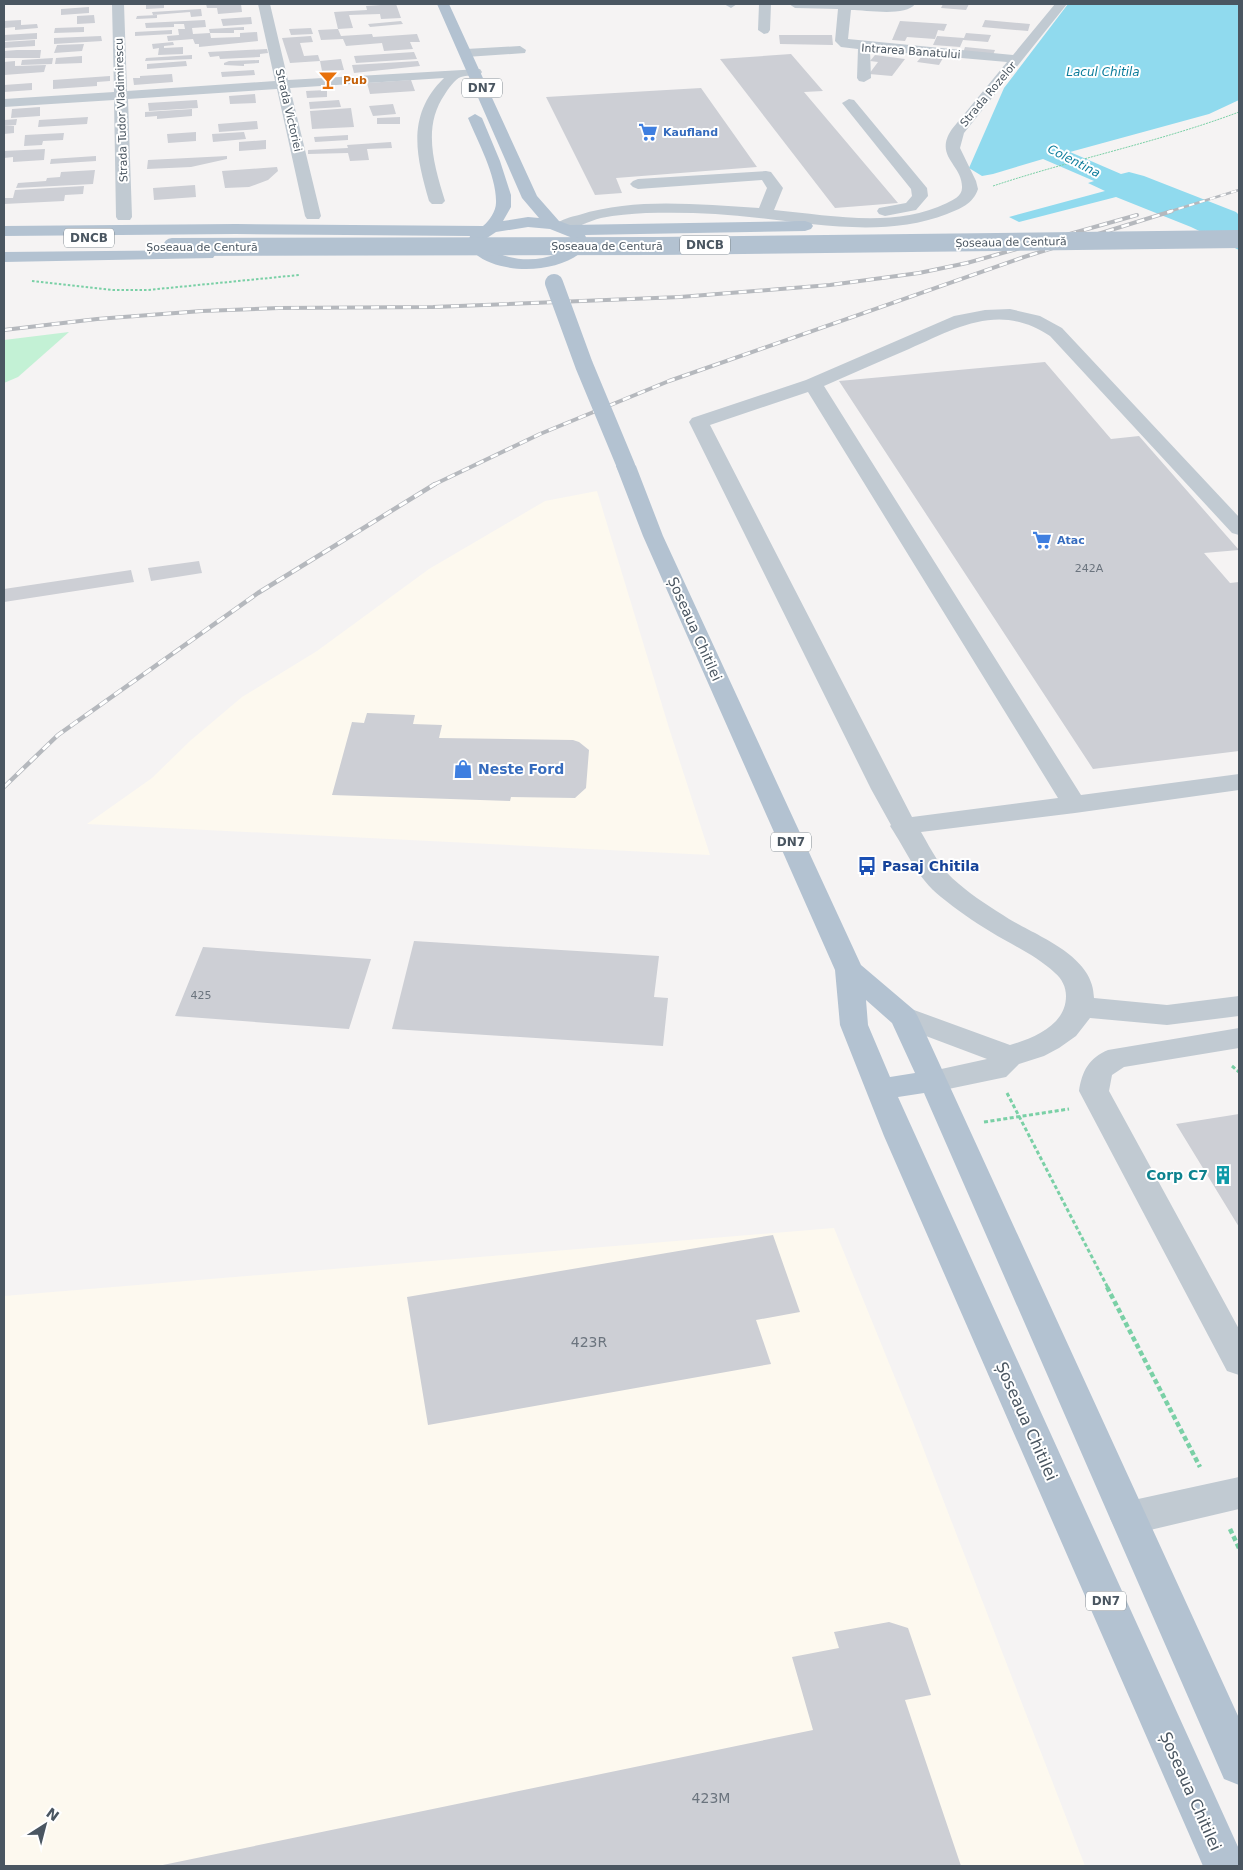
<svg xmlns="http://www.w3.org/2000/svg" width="1243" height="1870" font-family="'DejaVu Sans',sans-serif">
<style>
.commercial{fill:#fdf9ef}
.green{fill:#c3f1d5}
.water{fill:#90daee}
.building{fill:#cdcfd5}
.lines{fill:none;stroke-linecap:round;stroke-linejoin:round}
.path-far3{stroke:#7ad0a6;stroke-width:1;stroke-dasharray:2 1;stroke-linecap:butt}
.path-far2{stroke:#7ad0a6;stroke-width:2;stroke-dasharray:2.5 2;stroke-linecap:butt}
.path-far1{stroke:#7ad0a6;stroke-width:3;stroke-dasharray:4 2.5;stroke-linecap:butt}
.path{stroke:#7ad0a6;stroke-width:4.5;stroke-dasharray:5 3;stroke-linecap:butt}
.minor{fill:#c1cad2;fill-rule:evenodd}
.major{fill:#b3c2d1;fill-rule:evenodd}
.rail-far2-casing{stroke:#b5b8bd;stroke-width:2.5}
.rail-far1-casing{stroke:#b5b8bd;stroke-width:4}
.rail-casing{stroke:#b5b8bd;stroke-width:4.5}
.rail-far2{stroke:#fff;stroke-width:2;stroke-dasharray:5.5;stroke-linecap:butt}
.rail-far1{stroke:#fff;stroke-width:2.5;stroke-dasharray:8;stroke-linecap:butt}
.rail{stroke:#fff;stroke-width:3;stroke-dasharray:9;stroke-linecap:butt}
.major-bridge{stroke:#b3c2d1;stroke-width:18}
.labels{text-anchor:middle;stroke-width:4;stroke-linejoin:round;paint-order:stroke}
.far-street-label{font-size:11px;fill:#4a5661;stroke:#fff}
.far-food-label{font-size:11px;font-weight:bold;fill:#c56008;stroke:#fff;text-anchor:start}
.far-shop-label{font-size:11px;font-weight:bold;fill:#366cbe;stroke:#fff;text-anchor:start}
.number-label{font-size:11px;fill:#6b747e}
.far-water-label{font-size:12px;font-style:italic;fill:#0c7c9b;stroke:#fff}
.shield{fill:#fff;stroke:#808990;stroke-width:1}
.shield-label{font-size:12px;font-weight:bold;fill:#4a5661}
.street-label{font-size:14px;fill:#4a5661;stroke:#fff}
.shop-label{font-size:14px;font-weight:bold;fill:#366cbe;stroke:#fff;text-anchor:start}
.transit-label{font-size:14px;font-weight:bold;fill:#164399;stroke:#fff;text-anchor:start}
.culture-label{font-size:14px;font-weight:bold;fill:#0d838f;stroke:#fff;text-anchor:end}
.near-number-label{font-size:14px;fill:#6b747e}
.near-street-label{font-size:16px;fill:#4a5661;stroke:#fff}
</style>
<rect width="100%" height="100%" fill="#f5f3f3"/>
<path class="commercial" d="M597,491L669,728L710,855L87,824L152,778L190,741L242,697L317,651L429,569L545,501Z
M834,1228L913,1422L1085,1866H4V1296Z"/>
<path class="green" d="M69,332L18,377L4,383V340Z"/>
<path class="water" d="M1068,4H1239V100L1209,114L1070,152L1121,174L1129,172L1144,176L1236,212L1239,215V250L1191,227L1116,197L1019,222L1009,217L1105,191L1088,183L1094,181L1043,159L993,174L982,176L969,168L1004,88Z"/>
<path class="building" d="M146,4H164V8L146,9Z
M206,4H241L242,12L218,14L217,8H207Z
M396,4L401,18L381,19L380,14L349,15L353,28L338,29L341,36L372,34L373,37L417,34L420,42H410L413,49L384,51L382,43L346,46L343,39L321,40L318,30L338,29L334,12L367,10L366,6Z
M943,4H969L966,10L941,8Z
M89,7V13L61,15V9Z
M201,9L202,16L191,17L190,12L153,15L152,12Z
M94,15L95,23L77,24V16Z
M157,15V18L136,19L137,16Z
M251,17L252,24L223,26L221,19Z
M21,20V25L37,24L38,28L15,30V27L4,28V21Z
M205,20L206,27L192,28L193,34L210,33L211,38L240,37V33L257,32L258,41L199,47V44H195L193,39L168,41L167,36L179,35L178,29H185L184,24H174V27L146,28L145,23Z
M985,20L1030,24L1028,31L982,27Z
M401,21L403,24L370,27L368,24Z
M900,21L947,24L944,31L938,30L935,39L907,37L905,41L892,40Z
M84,27V32L54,33L55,28Z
M244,27V30H234V33H210L209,29Z
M311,28L313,34L291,35L289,29Z
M172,30V34L135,36V32Z
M37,33V39L4,41V35Z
M966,33L991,35L988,42L963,40L960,47L933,45L937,36L964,38Z
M779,35H832L833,45L780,44Z
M101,36L102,41L54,44V38Z
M311,36L313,42L300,43L304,56L318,55L320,61L290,63L282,38Z
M35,40V46L4,48V42Z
M173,42L174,45L164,46V48L183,47V54L158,55L159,48L153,49L152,44Z
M84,44L82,51L54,53L57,45Z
M965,47L995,50L993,55L963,53Z
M267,49L268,53L260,54V57L220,59L219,56L210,57L208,52Z
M17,50H41L40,58H4V51Z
M414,52L417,59L356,63L354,56Z
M791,54L823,91L804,92L898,203L835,208L720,59Z
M192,55V59L145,61L146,58Z
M875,55L905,59L892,76L869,74L878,62L870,61Z
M82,56V63L55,64L56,58Z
M922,56L943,58L939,65L917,62Z
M53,58L52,64L21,65L22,60Z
M341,59L344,70L322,71L320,61Z
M259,60V63L244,64V66L224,65V63L229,61Z
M15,61V66L46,65L44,72L4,75V62Z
M186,61L187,66L147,69V64Z
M418,61L420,66L354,73L352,65Z
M254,70L255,75L222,77L221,72Z
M172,74L173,82L134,85L133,78H140V76Z
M110,76V81L97,82V86L53,89V80Z
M411,80L415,91L370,94L367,83Z
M32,83V90L4,92V85Z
M701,88L757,167L616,178L622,193L595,195L546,97Z
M327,90V97L307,98L306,91Z
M255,94L256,103L230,104L229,96Z
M197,100L198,108L149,111L148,103Z
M339,100L341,107L310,109L309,102Z
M393,104L396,114L373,116L369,106Z
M40,107V116L11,118L12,109Z
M351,108L354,127L312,129L310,111Z
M192,109V116L157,119V116L145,117V112Z
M88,117L87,124L38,127L39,120Z
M400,117V124H377V118Z
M17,119L16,125L4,126V120Z
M257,121L258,129L219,132L218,124Z
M4,126H14V133L4,134Z
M196,132V141L168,143L167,134Z
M244,132L246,139L213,142L212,134Z
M64,133L63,140L43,141L42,145L24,146L25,135Z
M348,135V140L315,142L314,137Z
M266,140V149L239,151V142Z
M391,142L392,148L367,149L369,160L350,161L348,153L308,154V150L348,148L347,145Z
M45,149L44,160L13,162V157L4,158V151Z
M96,156V161L50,164L51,159Z
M227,156V159L191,167L147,169L148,160Z
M277,167L278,171L268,180L249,187L225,188L222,171Z
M95,170L93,184L16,188L18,183L46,181L47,178L60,177L61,172Z
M195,185L196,197L154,200L153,188Z
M84,186L83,194L65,195L64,201L4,204V198H13L15,190Z
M1045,362L1111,439L1139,436L1239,550L1204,553L1230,583L1239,582V751L1093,769L839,381Z
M199,561L202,573L151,581L148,568Z
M131,570L134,582L4,602V589Z
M367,713L415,715L413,724L442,725L439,738L573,740L579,742L589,750L586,788L575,798L511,797L510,801L332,795L352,722L364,723Z
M414,941L659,956L654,997L668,998L663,1046L392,1029Z
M203,947L371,959L349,1029L175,1016Z
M1239,1114V1227L1176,1124Z
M773,1235L800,1312L756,1320L771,1364L428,1425L407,1297Z
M889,1622L908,1628L931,1695L905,1700L961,1866H158L813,1730L792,1657L839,1648L834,1632Z"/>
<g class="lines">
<path class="path-far3" d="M993,186C1074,159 1159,142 1239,112"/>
<path class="path-far2" d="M32,281L113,290H148L299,275"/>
<path class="path-far1" d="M1232,1066L1239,1072
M1007,1093L1108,1288
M984,1122L1069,1109"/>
<path class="path" d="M1107,1287L1200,1467
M1230,1529L1239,1548"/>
<path class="minor" d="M112,4H124L127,91L275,81L258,4H270L288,80L480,69L482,72L480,75C474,76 466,75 461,77C455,79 448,89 445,94C422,127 434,165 445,201L442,204H432L429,201C416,156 406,115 444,78L290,88L321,216L319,219H307L305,216L277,89L128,99L132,217L130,220H118L116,217L114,100L4,107V99L114,92Z
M724,4H737L731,8Z
M759,4H771L770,30L768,33L764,34L758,30Z
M789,4H915C906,17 866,10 851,10L848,39L1013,55L1055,4H1067L964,133L960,148L976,181L978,189C973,204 960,209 947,214C888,237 820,225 759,218C722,213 683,212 646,213C631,214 616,215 601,218C587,221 571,233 557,229L555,226C560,219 571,217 579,215C637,197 699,205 759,208L767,188L762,180L638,189L633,187L630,184L633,181L638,179L766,171L771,172L783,188L774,210C830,215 893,229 947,203C953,200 962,196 962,188C963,164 933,157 952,129L1007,62L870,50L871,78L864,82L859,81L857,78L858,49L841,47L835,41L838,9L795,8Z
M520,46L526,50L525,53L466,57L460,53L466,49Z
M849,99L854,100L927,188L928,196L916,210L885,216L879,214L877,211L879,208L906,203L912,196L911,189L842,103Z
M1010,309L1040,316L1062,328L1239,517V535L1232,533L1050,336C999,302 957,328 909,349C880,361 852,374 824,386L1081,795L1239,774V790L1075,813L921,832C932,851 941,870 959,884C974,897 992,908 1009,919C1039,937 1094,956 1094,998L1167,1005L1239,996V1016L1167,1025L1090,1018L1076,1036L1059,1048L1044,1056L1019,1064L1006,1077L934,1092L923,1089L919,1081L923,1073L987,1059L894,1024L890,1017L894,1010L904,1007L914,1010L1010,1045C1034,1038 1066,1025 1066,996C1066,987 1062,979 1055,973C1037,956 1012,945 991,932C974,922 956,909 941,897C917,878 906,850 890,826L891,825L871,789L689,422L692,418L806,380L954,316L985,310ZM808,392L1058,798L912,817L710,425Z
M1239,1028V1048L1124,1067L1112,1075L1109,1091L1239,1329V1375L1227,1371L1079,1091C1082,1071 1089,1058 1108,1050Z
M1239,1477V1509L1129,1535L1116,1530L1110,1518L1116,1506L1129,1501Z"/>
<path class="major" d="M437,4H449L537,196L559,221L570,225L805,221L811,223L813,226L811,229L805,231L585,235L589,244C567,276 489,278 467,245L470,236L236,234L4,236V226L236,224L483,226C489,221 496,211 496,203C497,177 478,142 468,118L475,114L482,118L500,161L511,195V207L503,221L528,217L539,218L522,198ZM528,227L550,229L570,237L573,243C552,265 505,264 483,244L484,240L496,232Z
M207,250L213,252L215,255L213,258L4,262V252Z
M626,460L633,462L636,466L663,536L861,965L914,1010L918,1017L1239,1718V1785L1224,1779L924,1093L898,1097L1239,1849V1866H1203L884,1136L840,1025L835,970L643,536L616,466L619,462ZM866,1000L892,1023L915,1073L890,1077L868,1025Z"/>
<g class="rail-far2-casing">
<path id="rail-far2" d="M1168,212L1239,190"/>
</g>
<g class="rail-far1-casing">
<path id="rail-far1" d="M4,330L97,319L202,311L279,308L433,307L680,297L830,285L919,273L967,263L1137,215
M433,485L540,434L669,381L1024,257L1172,211"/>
</g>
<g class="rail-casing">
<path id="rail" d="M4,787L58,735L258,593L435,484"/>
</g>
<use href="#rail-far2" class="rail-far2"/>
<use href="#rail-far1" class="rail-far1"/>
<use href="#rail" class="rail"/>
<path class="major-bridge" d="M172,247L658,246L1239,239
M554,283L584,365L626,466"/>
</g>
<defs>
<g id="bar-bare" transform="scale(1.5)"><path d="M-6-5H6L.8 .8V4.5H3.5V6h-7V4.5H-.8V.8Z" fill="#e8710a" stroke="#fff" stroke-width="2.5" paint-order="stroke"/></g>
<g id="supermarket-bare" transform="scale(1.5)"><path d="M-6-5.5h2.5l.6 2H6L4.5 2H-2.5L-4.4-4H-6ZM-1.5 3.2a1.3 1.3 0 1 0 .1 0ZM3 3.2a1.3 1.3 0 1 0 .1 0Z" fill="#3f7fe0" stroke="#fff" stroke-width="2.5" paint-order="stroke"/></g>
<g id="shop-bare" transform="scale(1.5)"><path d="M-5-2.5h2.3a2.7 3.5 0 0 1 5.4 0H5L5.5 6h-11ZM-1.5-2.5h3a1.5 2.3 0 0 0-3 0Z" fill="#3f7fe0" stroke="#fff" stroke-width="2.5" paint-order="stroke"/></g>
<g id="bus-bare" transform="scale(1.5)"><path d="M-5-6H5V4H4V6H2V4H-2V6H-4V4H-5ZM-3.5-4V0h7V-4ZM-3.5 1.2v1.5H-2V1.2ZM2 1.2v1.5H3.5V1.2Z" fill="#1a4fb4" stroke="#fff" stroke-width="2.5" paint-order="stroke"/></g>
<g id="building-bare" transform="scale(1.5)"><path d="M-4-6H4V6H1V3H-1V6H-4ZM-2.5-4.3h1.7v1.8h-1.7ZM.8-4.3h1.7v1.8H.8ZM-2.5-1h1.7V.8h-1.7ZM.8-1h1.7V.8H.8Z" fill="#0f9aa8" stroke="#fff" stroke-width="2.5" paint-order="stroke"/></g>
</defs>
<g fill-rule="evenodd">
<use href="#bar-bare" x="328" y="80"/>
<use href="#supermarket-bare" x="648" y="132"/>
<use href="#supermarket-bare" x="1042" y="540"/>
<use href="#shop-bare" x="463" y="769"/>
<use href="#bus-bare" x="867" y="866"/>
<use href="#building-bare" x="1223" y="1175"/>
</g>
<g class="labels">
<g class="far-street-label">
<text transform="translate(911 51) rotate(4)" y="4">Intrarea Banatului</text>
<text transform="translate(988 94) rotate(-50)" y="4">Strada Rozelor</text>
<text transform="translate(121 110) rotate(-92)" y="4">Strada Tudor Vladimirescu</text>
<text transform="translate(289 110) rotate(77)" y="4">Strada Victoriei</text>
<text transform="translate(1011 242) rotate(-1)" y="4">Șoseaua de Centură</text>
<text x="607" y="250">Șoseaua de Centură</text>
<text x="202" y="251">Șoseaua de Centură</text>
</g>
<g class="far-food-label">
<text x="343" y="84">Pub</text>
</g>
<g class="far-shop-label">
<text x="663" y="136">Kaufland</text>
<text x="1057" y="544">Atac</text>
</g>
<g class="number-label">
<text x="1089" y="572">242A</text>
<text x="201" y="999">425</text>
</g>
<g class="far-water-label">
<text x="1103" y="76">Lacul Chitila</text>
<text transform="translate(1074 161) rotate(27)" y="4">Colentina</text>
</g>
<g class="shield">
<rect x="462" y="78.5" width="40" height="19" rx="4"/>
<rect x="64" y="228.5" width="50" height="19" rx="4"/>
<rect x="680" y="235.5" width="50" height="19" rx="4"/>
<rect x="771" y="832.5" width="40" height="19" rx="4"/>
<rect x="1086" y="1591.5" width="40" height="19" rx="4"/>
</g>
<g class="shield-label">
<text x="482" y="92">DN7</text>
<text x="89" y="242">DNCB</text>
<text x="705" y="249">DNCB</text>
<text x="791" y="846">DN7</text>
<text x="1106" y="1605">DN7</text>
</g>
<g class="street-label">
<text transform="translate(695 629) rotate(66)" y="5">Șoseaua Chitilei</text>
</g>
<g class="shop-label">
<text x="478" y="774">Neste Ford</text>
</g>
<g class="transit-label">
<text x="882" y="871">Pasaj Chitila</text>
</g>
<g class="culture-label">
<text x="1208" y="1180">Corp C7</text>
</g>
<g class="near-number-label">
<text x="589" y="1347">423R</text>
<text x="711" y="1803">423M</text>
</g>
<g class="near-street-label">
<text transform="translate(1027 1421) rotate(66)" y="6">Șoseaua Chitilei</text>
<text transform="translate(1191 1791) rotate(66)" y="6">Șoseaua Chitilei</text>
</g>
</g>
<rect width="1243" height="1870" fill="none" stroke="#4a5661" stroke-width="10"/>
<g transform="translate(45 1825) rotate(36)" stroke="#ffffff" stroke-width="4" paint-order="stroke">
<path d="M0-4L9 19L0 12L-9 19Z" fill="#4a5661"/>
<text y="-8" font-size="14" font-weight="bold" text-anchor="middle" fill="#4a5661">N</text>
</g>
</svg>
